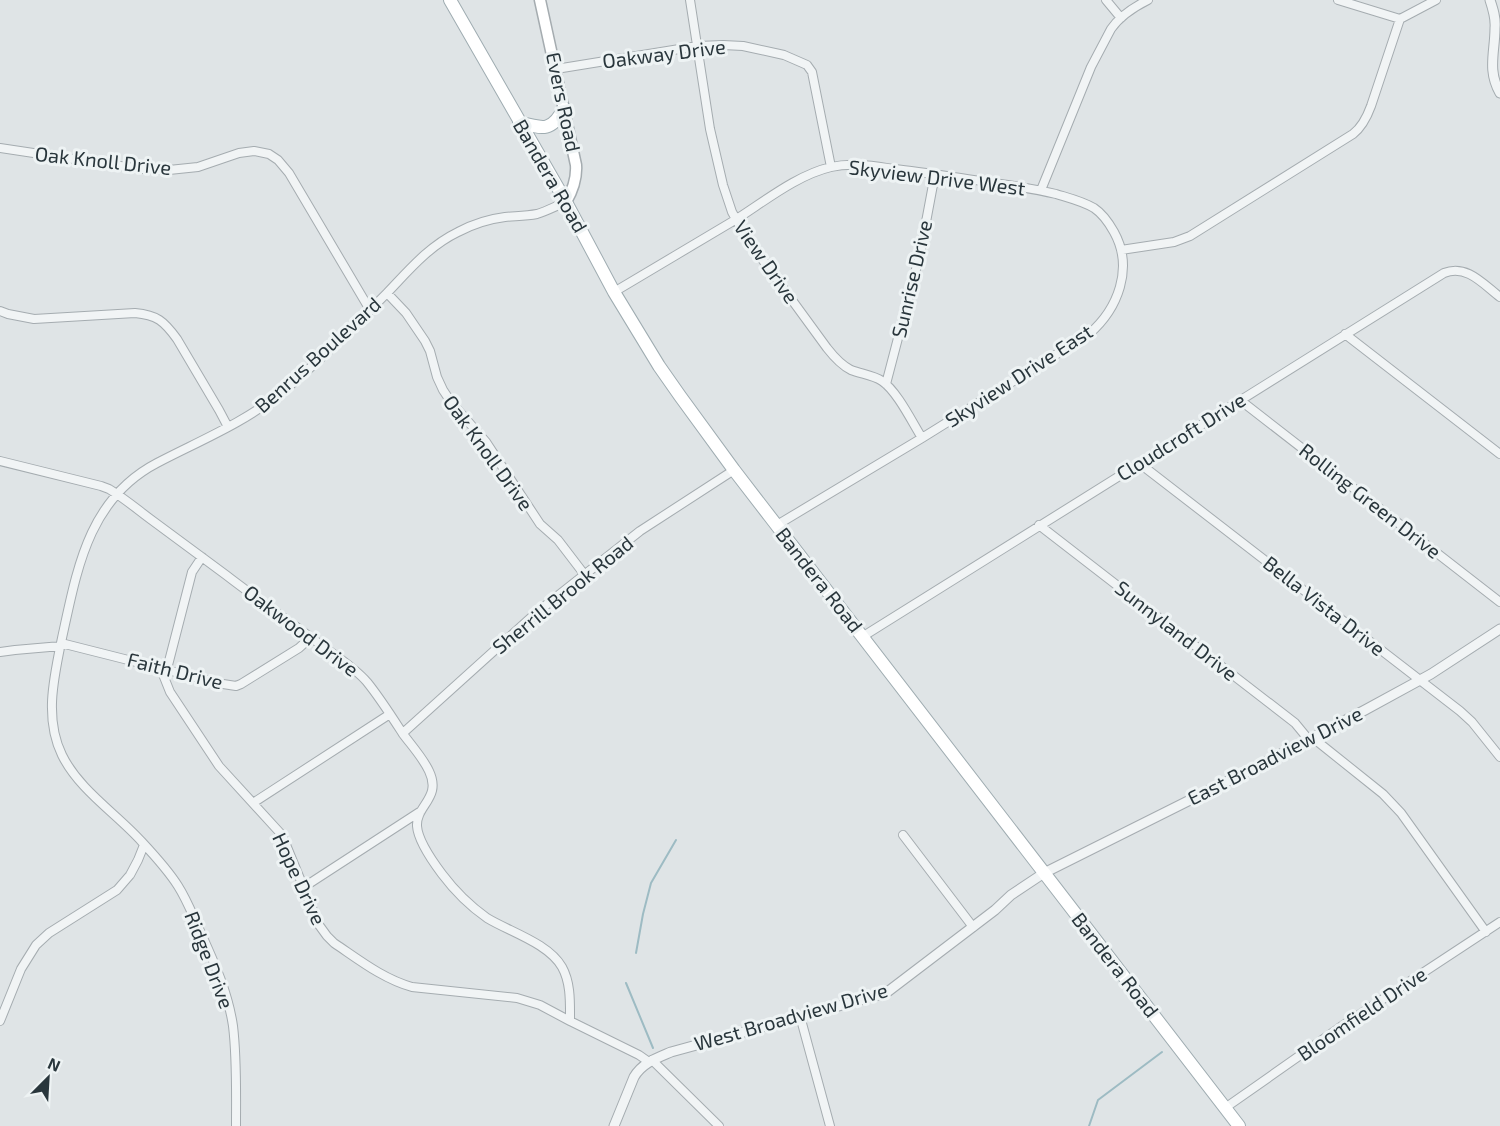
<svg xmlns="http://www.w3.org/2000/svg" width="1500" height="1126" font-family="'Exo 2',sans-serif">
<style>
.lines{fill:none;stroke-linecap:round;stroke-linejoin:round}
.stream{stroke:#9dbbc3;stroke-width:2}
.minor-casing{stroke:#a5acb0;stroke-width:10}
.tertiary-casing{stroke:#a5acb0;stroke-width:11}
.secondary-casing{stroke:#a5acb0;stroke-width:13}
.primary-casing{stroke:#9facb1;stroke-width:14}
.minor{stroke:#f1f4f5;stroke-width:8}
.tertiary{stroke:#f1f4f5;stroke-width:9}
.secondary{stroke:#fff;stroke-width:10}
.primary{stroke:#fff;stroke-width:12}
.labels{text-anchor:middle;stroke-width:6;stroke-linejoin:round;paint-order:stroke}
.street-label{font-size:20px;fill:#29363c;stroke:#eef3f4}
</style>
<rect width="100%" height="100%" fill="#dfe4e6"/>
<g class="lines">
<path class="stream" d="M636,953L643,914L651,883L676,840
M626,983L653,1048
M1089,1126L1098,1100L1162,1052"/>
<g class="minor-casing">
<path id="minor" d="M690,0L710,129L723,185L732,212L746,237L827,348C834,357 841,365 851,370C861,374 873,375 882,381C897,391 912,422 922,438
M1106,0L1121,18
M1338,0L1400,19
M1400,19L1436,0
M556,69L698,46L723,45L743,46L784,55L807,65L812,72L831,167
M0,148L113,165L142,169L169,170L198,167L239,153L254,151L269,154L278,160L289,173L370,310
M1041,190L1091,67L1111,29C1120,16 1134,7 1148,0
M1121,250L1174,242L1190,236L1353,134C1362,127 1367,117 1371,106L1400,19
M614,292C654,268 695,244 735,220C765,201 797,175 831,167C852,162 873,166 894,169C913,171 933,174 953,177C987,182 1022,186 1056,194C1069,198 1082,201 1094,208C1103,214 1109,223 1114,232C1134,268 1118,309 1089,334L922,438L777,525
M387,293L406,313L425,341L430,351L437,377L443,390L451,402L486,442L540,524L558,540L584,574
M0,311L8,314L34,319L135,313C157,315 164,321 177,339L219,410L228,427
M1345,334L1500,454
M886,384L920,254L935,174
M1240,400L1500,602
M0,461L101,486L109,489C124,498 138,510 153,521C177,539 202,557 226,575C257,599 289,621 321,645C336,656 354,667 367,682C380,698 392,717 403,734C412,746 423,758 429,771C442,798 416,805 417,826C418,841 433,862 442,874C454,890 470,906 487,918C510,932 548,943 562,967C571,983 570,1003 570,1021L639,1055L649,1062
M1139,463L1460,711L1472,722L1500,757
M1039,525L1295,723L1309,740
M862,637L1444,273C1467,264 1483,284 1500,297
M61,643L223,684L236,686L241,684L299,648L311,637
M0,652L15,650L61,646
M160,667L170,692L219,766L282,835L319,925L327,936L334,943C358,959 383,979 412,987L517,998L540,1005L570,1021
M167,669L192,572L202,557
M403,733L536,613L640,531L734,470
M1313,738L1383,794L1401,813L1486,932
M253,803L390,714
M903,835L973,927
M304,887L421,811
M800,1016L830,1126
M0,1021L21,969L36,945L49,933L117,890L130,875L138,860L144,845
M652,1060L719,1126
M1225,1108L1339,1028L1500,922
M236,1126C236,1093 237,1059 233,1026C228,992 214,962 200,931C193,916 187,900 178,886C168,870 155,856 142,842C117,814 79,790 62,755C44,718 54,677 62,638C77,570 88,499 157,463C199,441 244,423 282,392C319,362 353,327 387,293C409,270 429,246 458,232C473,224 489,219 505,217C516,216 526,216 537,214C547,211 556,206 566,202"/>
</g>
<g class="tertiary-casing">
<path id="tertiary" d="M1490,0C1493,9 1496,18 1495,28C1495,52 1487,70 1500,93
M614,1126L634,1077C642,1063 657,1058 671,1052L886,993L995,910L1011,895L1044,873L1244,773L1365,710L1431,674L1500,629"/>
</g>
<g class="secondary-casing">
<path id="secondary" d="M540,0L576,165C577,179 573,190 566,202"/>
</g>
<g class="primary-casing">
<path id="primary" d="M450,0L566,202L614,292L659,366L680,396L734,470L1239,1126
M519,122C543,129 552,132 564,108"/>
</g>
<use href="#minor" class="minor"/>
<use href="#tertiary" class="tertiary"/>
<use href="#secondary" class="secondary"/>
<use href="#primary" class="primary"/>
</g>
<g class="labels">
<g class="street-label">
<text transform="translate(664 54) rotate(-7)" y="7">Oakway Drive</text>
<text transform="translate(563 102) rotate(78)" y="7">Evers Road</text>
<text transform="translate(103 161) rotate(6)" y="7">Oak Knoll Drive</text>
<text transform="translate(550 176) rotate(60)" y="7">Bandera Road</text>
<text transform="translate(937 178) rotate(7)" y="7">Skyview Drive West</text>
<text transform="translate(766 262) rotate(55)" y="7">View Drive</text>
<text transform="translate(912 279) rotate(-77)" y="7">Sunrise Drive</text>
<text transform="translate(318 355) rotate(-42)" y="7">Benrus Boulevard</text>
<text transform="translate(1019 376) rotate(-33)" y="7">Skyview Drive East</text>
<text transform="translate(1181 437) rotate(-32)" y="7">Cloudcroft Drive</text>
<text transform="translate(488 453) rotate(54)" y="7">Oak Knoll Drive</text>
<text transform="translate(1370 501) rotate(38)" y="7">Rolling Green Drive</text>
<text transform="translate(819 580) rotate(52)" y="7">Bandera Road</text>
<text transform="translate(563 595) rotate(-39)" y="7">Sherrill Brook Road</text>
<text transform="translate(1324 606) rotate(38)" y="7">Bella Vista Drive</text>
<text transform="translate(301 631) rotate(37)" y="7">Oakwood Drive</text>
<text transform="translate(1176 631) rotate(38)" y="7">Sunnyland Drive</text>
<text transform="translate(175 671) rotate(14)" y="7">Faith Drive</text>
<text transform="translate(1275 756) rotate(-27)" y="7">East Broadview Drive</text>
<text transform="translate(299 879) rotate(65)" y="7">Hope Drive</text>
<text transform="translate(209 960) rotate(69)" y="7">Ridge Drive</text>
<text transform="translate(1115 965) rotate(52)" y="7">Bandera Road</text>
<text transform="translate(1362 1014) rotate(-34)" y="7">Bloomfield Drive</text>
<text transform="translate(791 1017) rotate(-16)" y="7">West Broadview Drive</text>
</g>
</g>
<g transform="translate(48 1078) rotate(24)" stroke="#eef3f4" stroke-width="4.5" paint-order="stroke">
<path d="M0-4.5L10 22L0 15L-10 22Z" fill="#29363c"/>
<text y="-9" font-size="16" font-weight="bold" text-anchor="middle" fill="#29363c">N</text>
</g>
</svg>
